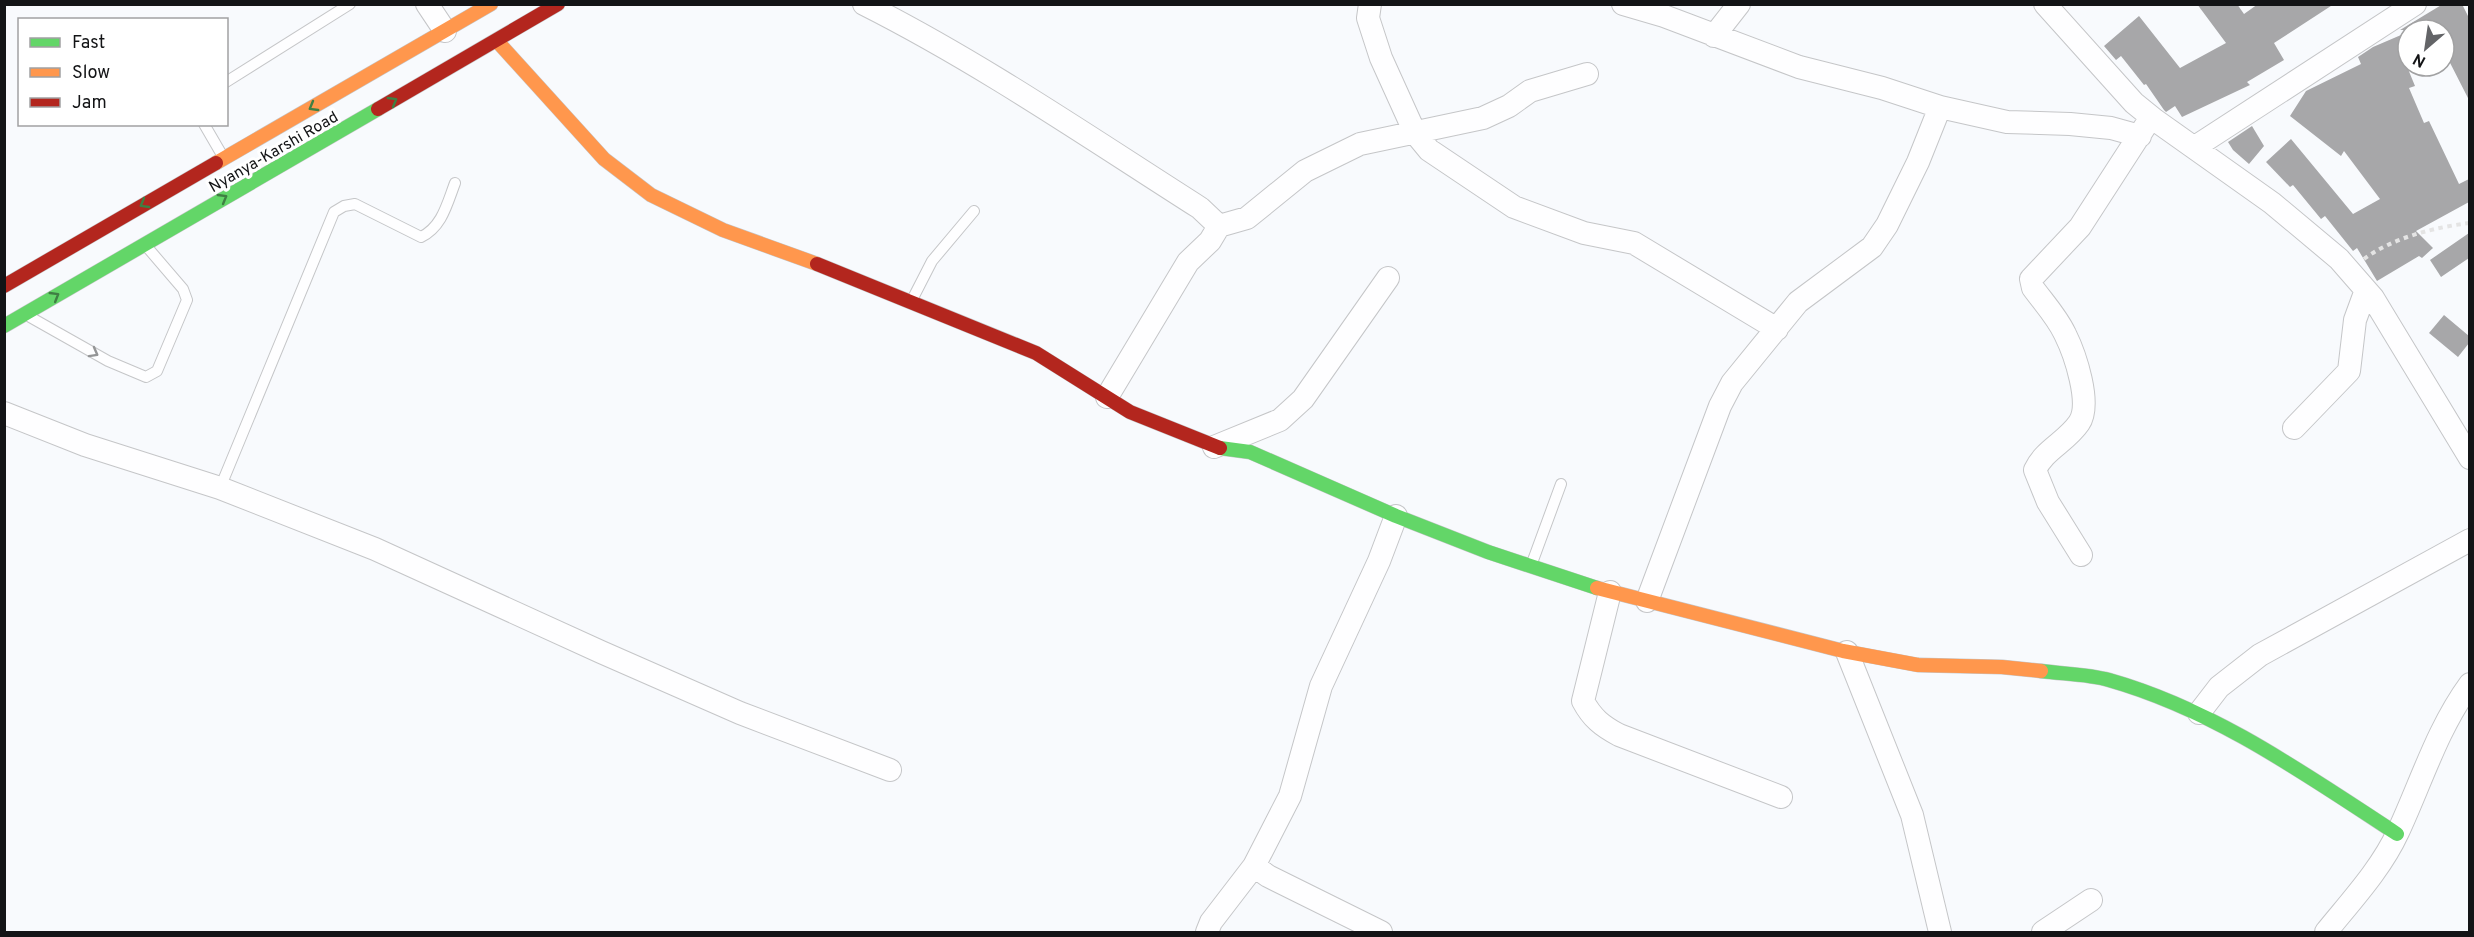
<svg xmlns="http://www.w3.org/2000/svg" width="2474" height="937" font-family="Overpass,sans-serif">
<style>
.building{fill:#a7a7a9}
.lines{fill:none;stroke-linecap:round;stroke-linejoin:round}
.lane-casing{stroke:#c5c6c8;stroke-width:12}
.street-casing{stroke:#c5c6c8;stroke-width:24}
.fast-casing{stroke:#c5c6c8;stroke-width:15}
.slow-casing{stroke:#c5c6c8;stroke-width:15}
.jam-casing{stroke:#c5c6c8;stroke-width:15}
.path{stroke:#e4e4e4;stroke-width:4;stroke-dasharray:4.5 4.5;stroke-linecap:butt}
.lane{stroke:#fefeff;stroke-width:10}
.street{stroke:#fefeff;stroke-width:22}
.fast{stroke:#63d668;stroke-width:14}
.slow{stroke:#ff974d;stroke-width:14}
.jam{stroke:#b3261e;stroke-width:14}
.oneway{stroke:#3f7f43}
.oneway2{stroke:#949596}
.labels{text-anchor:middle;stroke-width:6;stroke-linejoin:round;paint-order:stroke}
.street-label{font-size:16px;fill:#131416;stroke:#fff}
</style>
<rect width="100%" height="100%" fill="#f8fafd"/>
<path class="building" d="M2197,4H2237L2244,14L2258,4H2334L2274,43L2284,60L2247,82L2250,85L2182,117L2175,106L2166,112L2164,110L2146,84L2144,85L2121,56L2116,60L2104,46L2139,16L2180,68L2226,43Z
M2443,4H2462L2469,18V100L2444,51V30H2400Z
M2408,32V69L2415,86L2409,88L2424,123L2429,121L2459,184L2469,179V202L2416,231L2433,248L2422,258L2419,256L2377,281L2357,248L2353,251L2325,216L2321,219L2293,185L2290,187L2266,162L2291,139L2353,214L2380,199L2344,151L2341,156L2290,116L2306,91L2361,64L2358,57L2373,47Z
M2252,126L2264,146L2249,164L2233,150L2228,142Z
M2469,233V258L2441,277L2430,260Z
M2444,315L2469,336V343L2458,357L2429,333Z"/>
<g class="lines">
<g class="lane-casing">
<path id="lane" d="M226,82L350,4
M204,124L222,155
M912,300L932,261L974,211
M30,317L108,361L146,377L157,371L187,300L183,289L147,247
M220,488L334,212L344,206L355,204L421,237C442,227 447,204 455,183
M1532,563L1561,484"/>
</g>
<g class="street-casing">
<path id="street" d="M427,4L445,31
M864,4C981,63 1090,138 1200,208L1219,226L1210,241L1188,262L1107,397
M1370,4L1368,18L1381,58L1415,133L1429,150L1514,207L1584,233L1634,243L1777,329
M1623,4L1664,16L1799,67L1882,88L1940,107L2007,122L2070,124L2111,128L2140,136
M2045,4L2134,103L2155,120L2272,203L2339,259L2373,298L2470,458
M1714,36L1739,4
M2195,147L2415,4
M1219,226L1247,218L1305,171L1360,144L1483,118L1509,106L1530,91L1587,74
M4,413L85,445L220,488L375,549L601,652L740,713L890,770
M2294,428L2349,371L2355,320L2366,290
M1214,447L1280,420L1303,399L1388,278
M2081,555L2048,502L2035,470C2044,450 2066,442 2079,423C2092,404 2075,354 2065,334C2057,317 2044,303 2033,288L2031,279L2080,227L2146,125
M1610,592L1583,701C1592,718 1602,726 1619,735L1781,797
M1647,601L1720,406L1732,383L1798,302L1872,247L1887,225L1918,162L1940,107
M1847,652L1912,815L1940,932
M2199,713L2219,687L2260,655L2470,540
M1254,866L1268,876L1381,932
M1207,932L1211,922L1254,866L1290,796L1321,686L1379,561L1396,516
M2043,932L2091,900
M2326,932C2351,901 2381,869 2398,832C2421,783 2437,729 2470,684"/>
</g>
<g class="fast-casing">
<path id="fast" d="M4,326L378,109
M1220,448L1250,452L1396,516L1488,552L1597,588
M2041,671C2063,674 2088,674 2109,680C2215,710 2305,774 2397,834"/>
</g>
<g class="slow-casing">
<path id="slow" d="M497,41L604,159L651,195L723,230L817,264
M216,163L491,4
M1597,588L1843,651L1918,665L2002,667L2041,671"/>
</g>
<g class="jam-casing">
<path id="jam" d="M378,109L558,4
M817,264L1036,353L1130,412L1220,448
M4,286L216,163"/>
</g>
<path class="path" d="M2364,259C2392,238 2435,227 2470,223"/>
<use href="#lane" class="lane"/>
<use href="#street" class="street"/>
<use href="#fast" class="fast"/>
<use href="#slow" class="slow"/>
<use href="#jam" class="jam"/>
</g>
<defs><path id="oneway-chevron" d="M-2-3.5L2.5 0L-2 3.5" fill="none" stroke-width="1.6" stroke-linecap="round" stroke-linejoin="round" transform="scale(1.5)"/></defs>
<g class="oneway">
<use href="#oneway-chevron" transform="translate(393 101) rotate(-30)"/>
<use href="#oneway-chevron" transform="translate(313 107) rotate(150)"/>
<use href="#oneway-chevron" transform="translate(223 198) rotate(-30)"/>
<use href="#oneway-chevron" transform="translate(144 204) rotate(150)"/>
<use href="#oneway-chevron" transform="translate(55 296) rotate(-31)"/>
</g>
<use class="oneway2" href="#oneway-chevron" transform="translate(94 353) rotate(29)"/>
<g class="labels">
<g class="street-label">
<text transform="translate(273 151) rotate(-30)" y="6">Nyanya-Karshi Road</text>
</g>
</g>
<rect width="2474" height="937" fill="none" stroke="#131416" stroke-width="12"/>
<rect x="18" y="18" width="210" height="108" fill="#ffffff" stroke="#a1a1a2" stroke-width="1.5"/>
<rect x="30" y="38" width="30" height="9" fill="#63d668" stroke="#a1a1a2" stroke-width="1.5"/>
<text x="72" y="48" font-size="18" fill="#131416">Fast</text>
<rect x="30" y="68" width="30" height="9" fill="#ff974d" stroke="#a1a1a2" stroke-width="1.5"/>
<text x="72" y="78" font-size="18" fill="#131416">Slow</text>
<rect x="30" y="98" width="30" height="9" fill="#b3261e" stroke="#a1a1a2" stroke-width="1.5"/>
<text x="72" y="108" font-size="18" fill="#131416">Jam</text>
<g transform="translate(2426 48) rotate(209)"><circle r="28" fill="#ffffff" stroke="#a1a1a2" stroke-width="1.5"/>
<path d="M0-4.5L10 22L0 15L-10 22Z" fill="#636467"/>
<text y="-9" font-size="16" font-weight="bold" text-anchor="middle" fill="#131416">N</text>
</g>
</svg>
